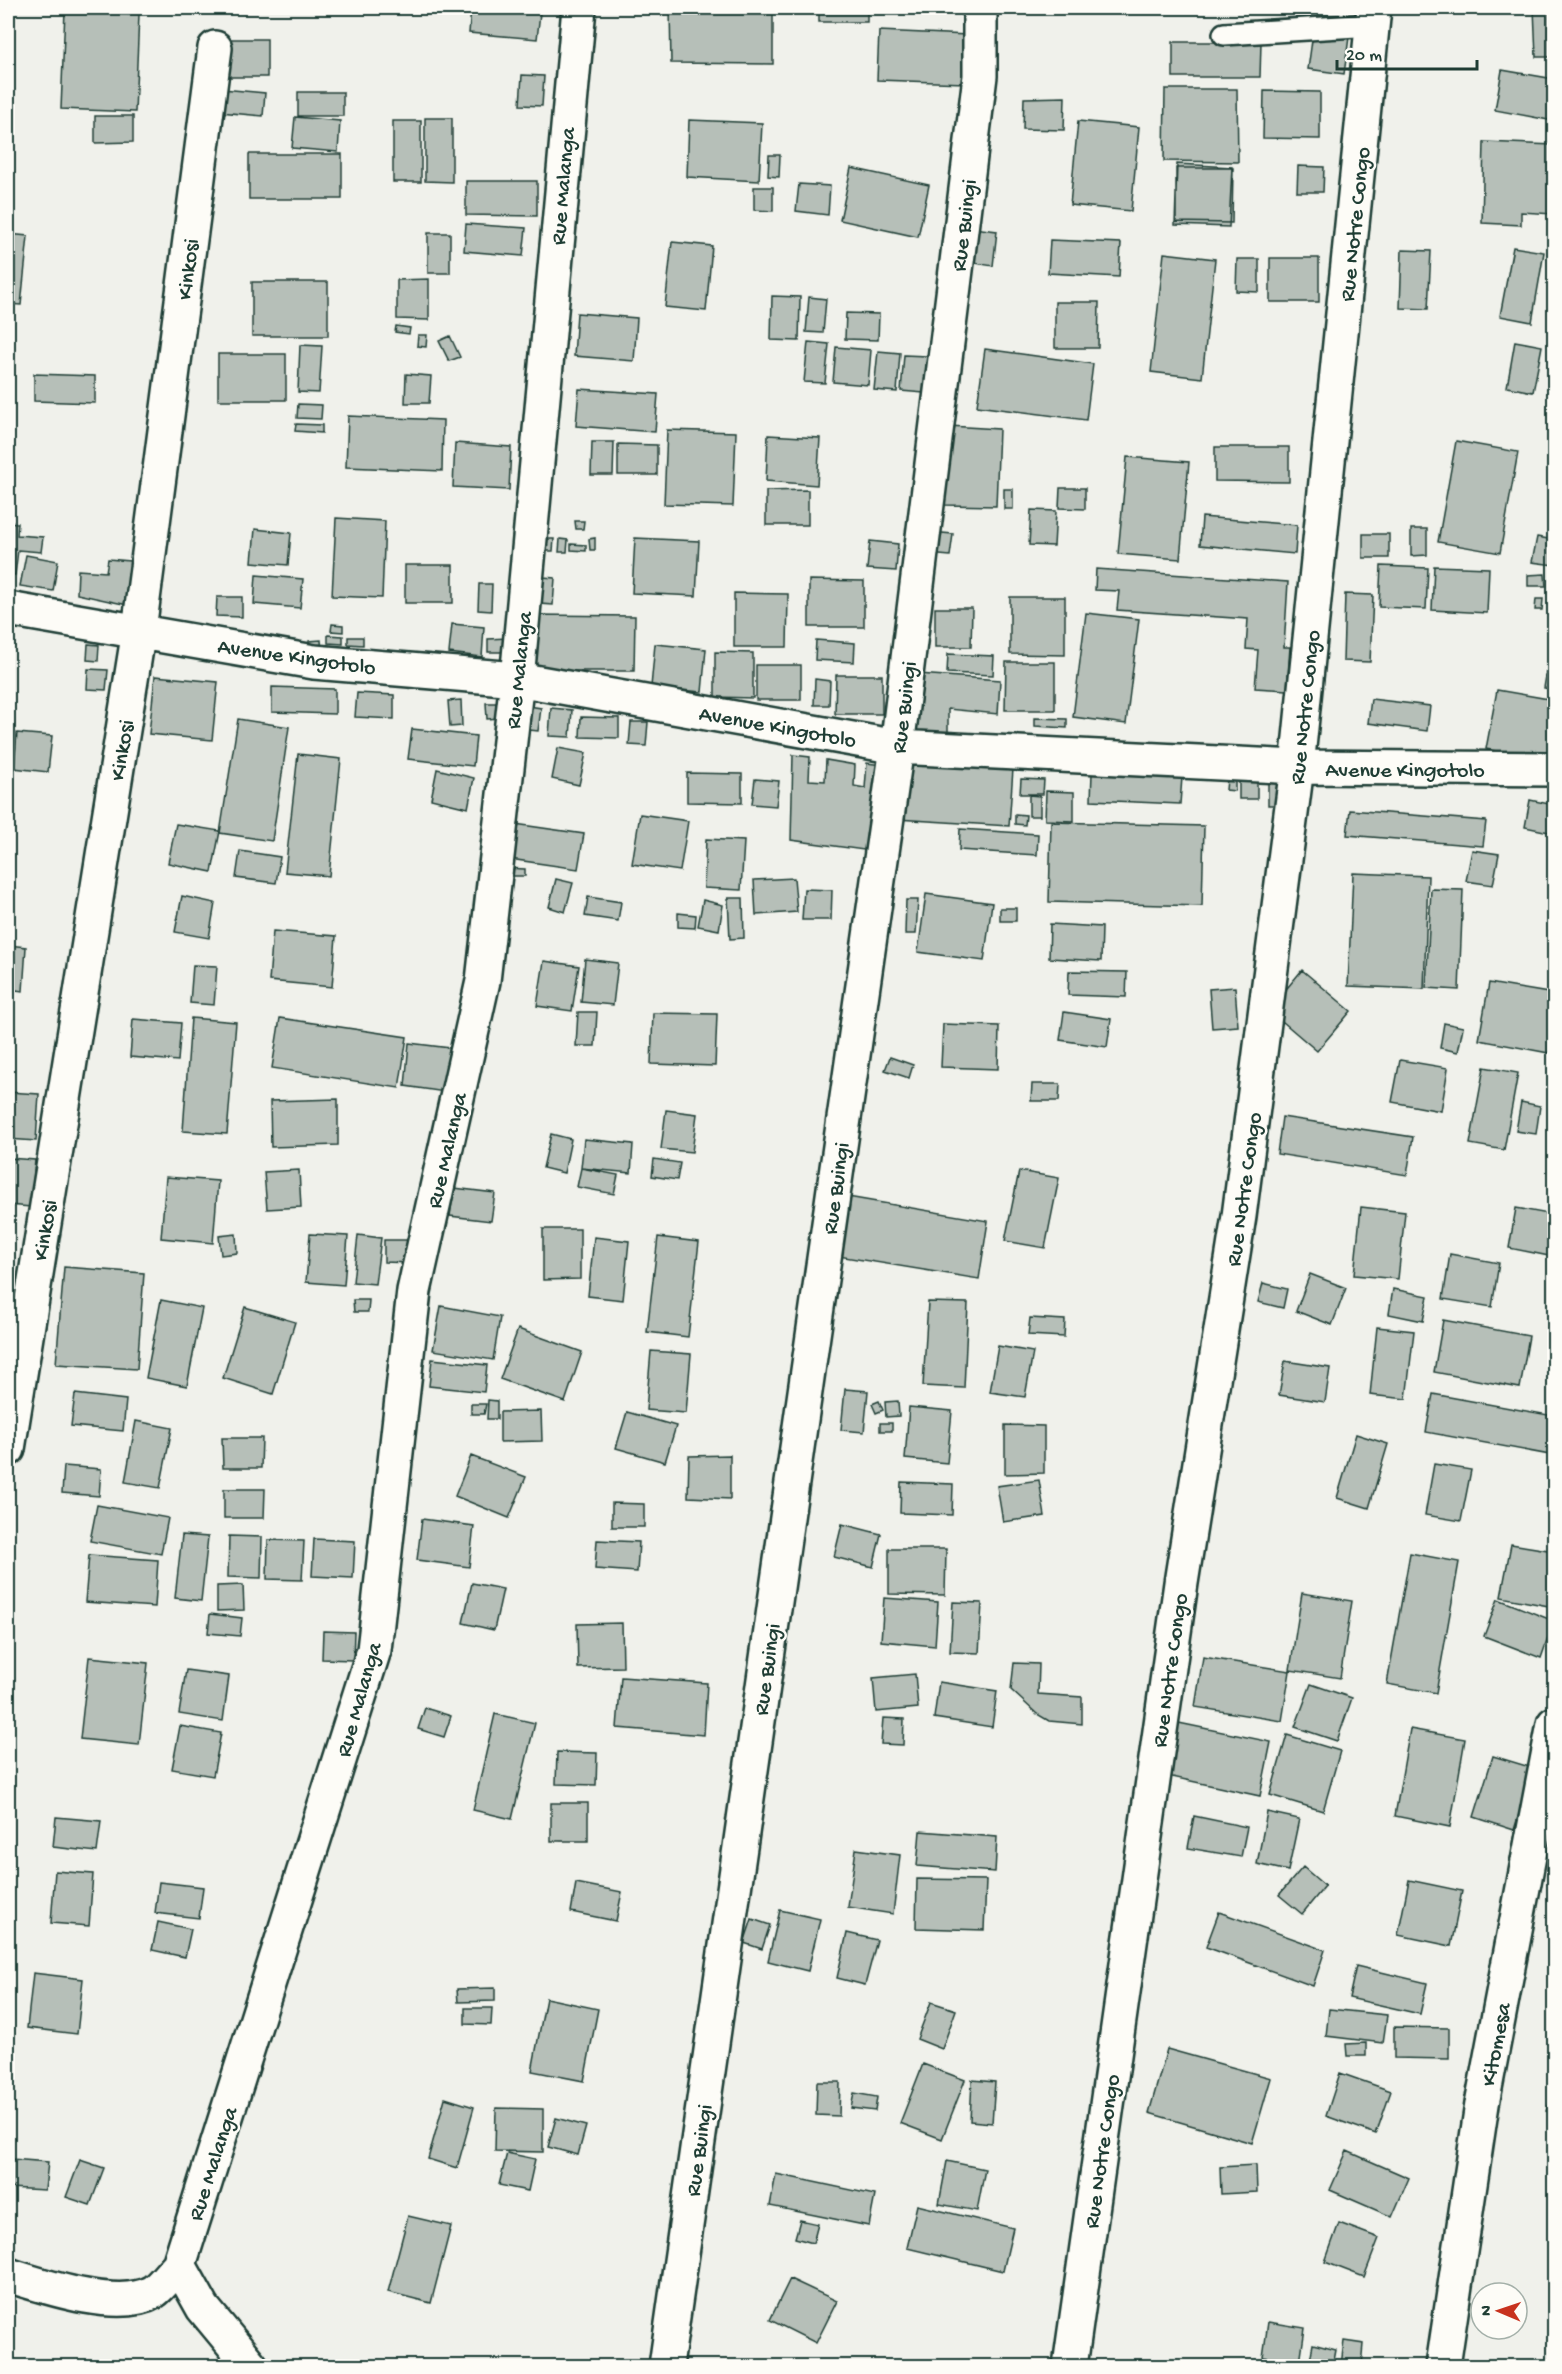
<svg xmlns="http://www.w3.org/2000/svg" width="1562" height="2374" font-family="'Gochi Hand',sans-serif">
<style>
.building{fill:#b6bfb8;stroke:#1f3d34;stroke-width:1.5}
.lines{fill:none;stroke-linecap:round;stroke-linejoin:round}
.service-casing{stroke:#1f3d34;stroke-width:26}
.minor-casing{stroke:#1f3d34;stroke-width:38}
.service{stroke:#fdfcf7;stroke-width:21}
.minor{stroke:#fdfcf7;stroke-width:33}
.labels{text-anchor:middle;stroke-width:5;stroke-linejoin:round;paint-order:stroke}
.street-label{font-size:22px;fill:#1f3d34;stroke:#fdfcf7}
</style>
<rect width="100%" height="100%" fill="#f0f1eb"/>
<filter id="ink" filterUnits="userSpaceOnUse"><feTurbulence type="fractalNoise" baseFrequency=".0167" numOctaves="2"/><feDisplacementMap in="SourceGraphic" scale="12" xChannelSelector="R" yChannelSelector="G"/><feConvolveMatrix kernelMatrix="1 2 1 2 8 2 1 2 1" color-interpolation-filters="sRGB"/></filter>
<g filter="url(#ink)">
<path class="building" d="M471,8L540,13L537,39L469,33Z
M670,8H773V64L671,63Z
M819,8H867V22H819Z
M1534,8H1554V57H1536Z
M65,10L139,14L135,112L61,109Z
M879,31L968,35L965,83L877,80Z
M1313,33L1349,37L1344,74L1308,69Z
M226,39H267V77H226Z
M1173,42H1261L1260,77H1173Z
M1502,70L1554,79V121L1495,110Z
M522,75L544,76L542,106L520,105Z
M222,89L265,93L263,116L220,112Z
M1165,89H1237L1238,162L1164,161Z
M1264,91L1320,92V139L1263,138Z
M298,92H343V116H298Z
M1065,97L1064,130L1023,129L1024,98Z
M95,116H133V142L95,143Z
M295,117L340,121L338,152L292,148Z
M425,118H452V182L425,181Z
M689,120L762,123L759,181L687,177Z
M393,121H421V182H393Z
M1078,121L1139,127L1131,211L1070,205Z
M1484,142L1554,145V214L1521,212V225L1482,223Z
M249,154H342V199H249Z
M769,155H780L779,177L768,176Z
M1177,164L1232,167L1229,227L1175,225Z
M1298,166L1324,167L1323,192H1297Z
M851,168L929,185L918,237L840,220Z
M1176,168H1233L1232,223L1176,222Z
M466,181H537V216L466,215Z
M799,184L830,186L828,215L796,211Z
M754,187H773V211L754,210Z
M466,224L526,228L523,256L464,251Z
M973,228L997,231L993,266L968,262Z
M428,233H450V273H428Z
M8,234L28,236L21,305L8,304Z
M1050,240L1121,243L1119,277L1048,273Z
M672,242L712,246L706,311L665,307Z
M1513,247L1544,252L1532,322L1500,316Z
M1402,250L1431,251L1428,309L1400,308Z
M1164,253L1215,259L1202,378L1151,372Z
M1270,258H1319V302H1270Z
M1237,259H1259V292L1236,291Z
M429,279V320L397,319V280Z
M252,282H328V336H252Z
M772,296L800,297L799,341L771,340Z
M809,297L826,299L823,333L806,332Z
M1055,302H1099L1098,348H1055Z
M577,313L637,318L634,361L574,356Z
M846,313L879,314L878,340L845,339Z
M396,326L410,328L409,334L395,332Z
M418,335H427L426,347L417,346Z
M450,336L460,357L449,361L439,341Z
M1515,341L1542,346L1533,392L1507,387Z
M1554,341V375L1549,374Z
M808,342L829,344L825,383L804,382Z
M300,345L322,346L319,393L298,392Z
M836,347L871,350L868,385L833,382Z
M985,349L1093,364L1086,420L977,406Z
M878,351L900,353L897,392L874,390Z
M218,354H286V400H218Z
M904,355L927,356L924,393L901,391Z
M34,374L95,376V403L34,401Z
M406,374L431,376L429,403H405Z
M579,389L658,394L655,432L576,426Z
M298,404L322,405L321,419L297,418Z
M348,416L443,420L442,471L346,467Z
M296,424L322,425V433L295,431Z
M949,426L999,429L996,506L945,505Z
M667,430L736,432L733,506L664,504Z
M768,435L820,438L817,485L766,481Z
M1456,441L1518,452L1500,553L1438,542Z
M592,442H614L613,475H591Z
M455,443L511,447L509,490L453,487Z
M618,444L657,445V475H618Z
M1215,447H1289V482L1215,481Z
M1127,457L1189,462L1180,559L1118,554Z
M1554,485V525L1549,524Z
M1060,488H1085V509L1059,508Z
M1004,489H1013V509H1004Z
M808,490V525H766V491Z
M1031,510L1056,511L1054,546L1029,545Z
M1202,517L1297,525L1295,554L1200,545Z
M336,518L385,521L382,598L332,596Z
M575,521H584L583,529H576Z
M8,522L18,523L17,535L43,537L41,552L18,550L15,575H8Z
M255,529L291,533L288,565L252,562Z
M1411,529H1427V555L1411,556Z
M930,532L953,534L950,556L929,554Z
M1363,534H1389V558H1363Z
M1537,537L1554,540V565L1532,562Z
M595,538V550H590L589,539Z
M635,538L699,541L696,596L632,593Z
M545,539H554L553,551H545Z
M560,539L568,540L567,552H559Z
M870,541L898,544L896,571L867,569Z
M571,544L586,545V551L571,550Z
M26,555L58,561L53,591L20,586Z
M108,559L141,562L137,607L77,594L78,570L106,572Z
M405,565H453V603H405Z
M1381,566L1428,568L1426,609L1379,607Z
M1434,566L1489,568L1487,613L1432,610Z
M1096,569L1288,582L1284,647H1290L1287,690L1255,688L1258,650L1246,649L1248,619L1117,610L1119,591L1095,590Z
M1545,574L1546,586H1528V575Z
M256,575L303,579L300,608L254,604Z
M542,577L555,578L553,605L540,604Z
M809,580L864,581V627H809Z
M479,584H492L491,611L478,610Z
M734,593L788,594L787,647H734Z
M1345,594L1373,595L1370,662L1343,661Z
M217,597H242V617L216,616Z
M1010,597H1065V655L1010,654Z
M1536,599H1543L1542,610H1535Z
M935,608H972L971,647H935Z
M1086,613L1139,619L1126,724L1073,717Z
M534,615L635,616L634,671H534Z
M332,624L343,625V632L331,631Z
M452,624L484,627L482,657L449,653Z
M1554,627V690L1544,688Z
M328,635L343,636V644L328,643Z
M348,637H363V645L348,644Z
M508,638L509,652H488V639Z
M321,640L322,655H309V641Z
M816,640L855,643L854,662L815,660Z
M88,644L99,645L98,661L87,660Z
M655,644L706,649L702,692L651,687Z
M715,652L753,653V698L715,697Z
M948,654L994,656L993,675L947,673Z
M1006,662H1055V710H1005Z
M756,665H801V700H756Z
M88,669L108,670L106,690L87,689Z
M918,674L1000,680L998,714L948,709V734L913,733Z
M836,675H882V714H835Z
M155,676L218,682L212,740L149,734Z
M815,679L830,681L829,705H814Z
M272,687L335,689V714L272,712Z
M1497,690L1554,700V762L1486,749Z
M357,693L394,695V719L355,717Z
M1371,699L1430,706L1427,731L1368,723Z
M461,700L462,726L450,727L448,701Z
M486,703H500V718L487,719Z
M522,705L541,708L538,731L521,729Z
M551,708L572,710L570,737L549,736Z
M8,711L12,712L8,742Z
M581,717L619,718V738L580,737Z
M1035,718L1067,719V728L1035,726Z
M238,719L289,727L272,841L220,833Z
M631,722H648L646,746L629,745Z
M412,729L476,736L473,766L408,759Z
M17,733L52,736L48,772L14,768Z
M558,748L586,753L579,785L552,779Z
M298,754L341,759L329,876L285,872Z
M793,755L810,757L809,780L825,781L826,760L855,765L854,786L865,788L867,763L882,765L871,851L791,840Z
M901,763L1013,769L1009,826L897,819Z
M1228,768H1235V791L1226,790Z
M437,769L474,778L468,808L431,799Z
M687,773L742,774V803L687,802Z
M1092,773L1182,777L1180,804L1091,800Z
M755,779L779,781L776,806L752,804Z
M1021,779L1044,780L1043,794H1020Z
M1268,781L1289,782L1288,805H1268Z
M1239,782H1257V799H1239Z
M1046,791L1074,792V821L1045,820Z
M1029,795L1040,796V816H1029Z
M1530,800L1554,805V833L1525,827Z
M1350,810L1486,821L1483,846L1347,835Z
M640,814L688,821L680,871L632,864Z
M1015,814L1026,815L1025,825L1015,824Z
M1051,822L1204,826L1202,906L1049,902Z
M176,824L220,831L212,872L168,863Z
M515,824L584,834L578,869L510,859Z
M960,829L1038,834L1037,855L959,850Z
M706,839L744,841L741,890L704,888Z
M1472,850L1499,854L1493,885L1466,881Z
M240,851L280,857L276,883L236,878Z
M504,868L525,869V876H504Z
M1353,873L1428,876L1424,989L1348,986Z
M794,878L797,912L756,915L754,880Z
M556,879L573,883L565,912L549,907Z
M804,889L832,890L831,920H802Z
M1431,889L1463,890L1459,990L1426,988Z
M926,894L992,903L984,961L918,952Z
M182,896L215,903L209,938L175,932Z
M588,897L621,902L618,921L585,916Z
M728,898H743L744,938L730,939Z
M703,900L723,905L719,930L698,926Z
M906,900H918L916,934H905Z
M1000,908H1016V921H1000Z
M678,913L696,915L695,928L678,927Z
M1050,924L1102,927L1101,961L1049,958Z
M273,931L336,936L332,987L269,981Z
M1554,933V963L1549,962Z
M8,945L26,947L23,991L8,989Z
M585,959L618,963L613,1005L581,1002Z
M544,961L579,966L572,1011L537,1006Z
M193,965L217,966L214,1005L190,1003Z
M1302,970L1351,1011L1317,1051L1269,1010Z
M1069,971L1127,972L1126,997L1068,995Z
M1489,983L1554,994V1054L1479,1040Z
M1235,987L1238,1026L1212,1028L1209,989Z
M578,1012H597L595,1046H576Z
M1064,1012L1111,1019L1107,1047L1060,1040Z
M653,1013L717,1014L715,1066L651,1064Z
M191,1018L236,1022L227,1134L183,1131Z
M280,1018L407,1037L399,1088L272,1068Z
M133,1019L181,1023L178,1061L130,1057Z
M1444,1023L1463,1027L1458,1052L1440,1048Z
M943,1024L999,1026L998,1069L941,1067Z
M409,1043L450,1048L445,1092L405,1086Z
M890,1057L913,1065L909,1078L885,1070Z
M1400,1060L1448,1068L1441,1111L1392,1102Z
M1484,1067L1518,1073L1504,1150L1470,1144Z
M1032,1084H1060L1059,1101H1031Z
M8,1092L39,1094L36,1141L8,1139Z
M338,1099V1145L271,1147L270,1101Z
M1521,1102L1540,1106L1536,1134L1516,1131Z
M666,1110L697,1114L692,1152L661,1149Z
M1282,1117L1413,1137L1407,1175L1277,1154Z
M551,1134L571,1139L564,1173L543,1168Z
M584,1139L633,1144L631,1173L581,1168Z
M8,1158L35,1160L31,1207L8,1205Z
M654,1159L680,1163L677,1180L652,1176Z
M581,1168L618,1175L614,1194L577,1187Z
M299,1170L301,1207L267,1209L264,1172Z
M1019,1171L1059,1178L1045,1248L1005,1241Z
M166,1177L218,1181L213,1243L161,1238Z
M454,1188L495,1193L491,1221L450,1216Z
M842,1196L988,1221L979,1279L832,1255Z
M1361,1207L1405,1212L1398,1279L1354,1275Z
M1516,1208L1554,1215V1257L1509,1248Z
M543,1229H580V1279L543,1280Z
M236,1234L237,1253L221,1255L219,1236Z
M310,1234L348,1236L344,1285L306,1282Z
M358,1235L381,1238L375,1284L353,1282Z
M594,1237L629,1241L623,1300L588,1296Z
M658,1237L699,1242L688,1337L647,1332Z
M384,1240H412V1263L384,1262Z
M1450,1254L1499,1263L1492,1307L1443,1299Z
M64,1267L144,1273L137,1369L56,1364Z
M1310,1274L1346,1288L1332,1325L1296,1311Z
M1263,1283L1287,1289L1283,1308L1258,1302Z
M1393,1289L1428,1296L1423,1321L1389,1314Z
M161,1300L202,1308L187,1386L146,1378Z
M353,1300H369L368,1312H354Z
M928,1302L968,1303L964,1388L923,1386Z
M441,1306L500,1317L493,1360L433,1350Z
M245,1307L295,1322L273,1394L223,1378Z
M1030,1318L1065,1320L1064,1337L1028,1335Z
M1443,1320L1529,1336L1520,1388L1434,1372Z
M1377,1327L1414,1331L1406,1399L1370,1395Z
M518,1329L582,1352L565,1402L500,1379Z
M998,1346L1033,1352L1025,1397L990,1392Z
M651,1351L691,1354L686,1413L646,1410Z
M432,1359L487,1365L484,1392L429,1386Z
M1285,1361L1330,1368L1325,1402L1279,1395Z
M845,1389L868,1391L864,1432L841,1430Z
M75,1394L126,1400L123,1431L71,1426Z
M1433,1394L1554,1416L1550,1455L1426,1432Z
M488,1400L497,1401V1419H487Z
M879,1401L883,1410L876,1413L872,1404Z
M898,1401L899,1416L886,1417L885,1402Z
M471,1404H486L484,1414H471Z
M909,1407L952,1411L947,1463L905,1459Z
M541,1411L542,1441L500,1442V1412Z
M627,1412L676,1426L665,1462L616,1448Z
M136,1421L172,1428L160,1488L125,1482Z
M880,1423H892V1431H880Z
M1005,1425L1044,1426V1473L1005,1474Z
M1356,1434L1388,1444L1369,1508L1337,1498Z
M222,1438H262L261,1468H223Z
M730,1455V1499L688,1497L689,1456Z
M471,1456L526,1477L509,1518L455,1496Z
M1434,1464L1471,1470L1461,1521L1425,1515Z
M64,1466L101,1469L99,1496L62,1493Z
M1039,1480L1045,1516L1003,1522L997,1486Z
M901,1482L953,1484L952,1515L900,1513Z
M224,1489H265L264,1518H224Z
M612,1503L644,1504V1527H612Z
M97,1505L168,1518L161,1554L90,1541Z
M422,1519L474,1526L469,1567L417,1560Z
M842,1524L881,1534L873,1567L834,1557Z
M182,1535L208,1537L201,1601L175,1598Z
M229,1536L262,1537L261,1578L228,1577Z
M314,1539L355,1541L353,1578L312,1576Z
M268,1540L304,1541L302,1580L267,1579Z
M597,1540L639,1542L637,1572L595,1569Z
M1511,1544L1554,1551V1607L1501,1597Z
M889,1549H946L945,1595L889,1594Z
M1410,1553L1459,1562L1436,1693L1387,1684Z
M89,1555L158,1560L155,1607L85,1602Z
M472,1583L503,1589L494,1630L463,1623Z
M243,1585L244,1610L217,1611V1586Z
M1302,1593L1352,1601L1340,1678L1290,1670Z
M884,1598L938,1602L935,1646L881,1641Z
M1498,1599L1554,1621L1541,1658L1484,1636Z
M953,1602L982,1603L979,1653L950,1652Z
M210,1614L242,1618L240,1636L208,1633Z
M622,1623L623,1667L578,1668L577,1624Z
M323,1631L354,1632L353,1660L322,1659Z
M89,1657L148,1663L139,1745L80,1739Z
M1203,1657L1290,1671L1282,1721L1195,1707Z
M1014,1663L1039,1664L1038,1694L1082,1697V1724L1049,1721L1037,1714L1011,1690Z
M186,1670L229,1676L223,1721L179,1714Z
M915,1674L918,1708L876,1712L873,1678Z
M621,1677L707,1683L704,1735L617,1728Z
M939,1682L997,1691L992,1727L934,1718Z
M1311,1684L1352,1698L1337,1741L1295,1727Z
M425,1708L451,1716L444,1737L418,1729Z
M495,1714L535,1723L512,1819L473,1810Z
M883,1718L904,1719L903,1745L881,1744Z
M1174,1722L1271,1742L1260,1796L1163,1775Z
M180,1726L221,1733L213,1776L172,1769Z
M1410,1729L1465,1739L1450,1827L1395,1816Z
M1287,1735L1340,1751L1323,1811L1270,1795Z
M557,1752L597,1753L596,1785L556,1784Z
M1493,1756L1533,1768L1514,1830L1474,1817Z
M551,1803H588V1841H551Z
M1267,1812L1299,1819L1288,1871L1257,1864Z
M1194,1816L1247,1827L1241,1857L1188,1848Z
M56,1817L101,1821L97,1852L53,1847Z
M920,1831L997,1837L995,1872L917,1866Z
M856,1849L900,1855L893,1914L848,1907Z
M1303,1867L1325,1886L1302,1914L1279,1895Z
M55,1871L93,1874L89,1926L51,1923Z
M917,1879L986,1880L984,1930L916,1928Z
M1409,1880L1462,1891L1451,1946L1398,1935Z
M159,1882L203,1887L199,1918L155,1913Z
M576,1883L622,1892L616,1921L571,1912Z
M780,1910L820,1919L808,1971L768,1961Z
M1219,1912L1325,1950L1313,1986L1206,1947Z
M752,1919L770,1925L762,1949L744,1943Z
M158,1922L191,1929L185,1957L152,1950Z
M847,1933L877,1940L865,1985L837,1978Z
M1356,1966L1427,1983L1420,2014L1349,1998Z
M33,1973L83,1979L77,2034L27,2028Z
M495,1988V2001L458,2002L457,1989Z
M546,1998L598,2009L584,2081L532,2071Z
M931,2002L956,2010L942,2049L917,2039Z
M465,2008H492L491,2025L465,2024Z
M1329,2009L1387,2015L1383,2043L1326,2036Z
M1394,2027L1449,2028V2059L1394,2058Z
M1366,2043V2056H1347L1346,2044Z
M1167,2049L1271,2078L1252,2143L1149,2113Z
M923,2064L965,2080L942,2139L900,2123Z
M1340,2073L1391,2091L1376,2134L1326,2116Z
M972,2080L995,2082L992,2123L970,2121Z
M817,2082H840L839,2116L816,2115Z
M1554,2092V2114L1546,2111Z
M854,2093L877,2097L875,2111L851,2108Z
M445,2098L474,2107L457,2168L428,2159Z
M496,2108L543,2109V2152L495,2151Z
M556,2118L586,2126L578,2155L548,2147Z
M1347,2151L1409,2178L1392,2217L1330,2190Z
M507,2153L535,2159L528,2191L499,2185Z
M11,2159L48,2162L45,2190L9,2188Z
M80,2160L104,2168L90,2205L66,2197Z
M947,2161L985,2169L977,2211L939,2204Z
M1256,2165L1257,2192L1221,2194L1220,2167Z
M776,2174L875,2195L869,2226L770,2206Z
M917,2205L1013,2228L1003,2271L907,2248Z
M408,2216L451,2226L431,2303L388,2292Z
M800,2220L818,2224L813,2243L795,2238Z
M1339,2223L1379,2238L1364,2277L1325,2262Z
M790,2279L837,2301L816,2343L770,2320Z
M1268,2322L1305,2328L1300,2362L1263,2357Z
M1344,2341L1364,2344L1362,2366H1341Z
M1313,2344L1336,2350L1333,2366H1309Z"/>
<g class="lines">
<g class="service-casing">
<path id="service" d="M1224,34L1373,25"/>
</g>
<g class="minor-casing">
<path id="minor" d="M8,609L314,662L517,679L897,747L1297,767L1554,769
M8,1449L139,630L215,48
M179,2265L203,2308L251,2366
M8,2275C43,2286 119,2312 153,2292C162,2286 171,2273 179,2265L374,1650L414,1291L483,981L517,679L579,8
M666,2366L897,747L980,76V8
M1070,2366L1181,1583L1239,1216L1297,767L1374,8
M1443,2366L1482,2104L1554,1724"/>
</g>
<use href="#service" class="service"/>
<use href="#minor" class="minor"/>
</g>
</g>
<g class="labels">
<g class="street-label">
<text transform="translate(561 186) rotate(-85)" y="8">Rue Malanga</text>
<text transform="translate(1353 224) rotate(-84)" y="8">Rue Notre Congo</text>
<text transform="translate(962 225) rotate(-83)" y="8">Rue Buingi</text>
<text transform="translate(186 269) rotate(-83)" y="8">Kinkosi</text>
<text transform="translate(297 655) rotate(8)" y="8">Avenue Kingotolo</text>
<text transform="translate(517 670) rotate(-84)" y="8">Rue Malanga</text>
<text transform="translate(902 707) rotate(-83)" y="8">Rue Buingi</text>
<text transform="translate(1303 707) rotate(-84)" y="8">Rue Notre Congo</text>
<text transform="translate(778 725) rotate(10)" y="8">Avenue Kingotolo</text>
<text transform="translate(120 750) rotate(-81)" y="8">Kinkosi</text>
<text x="1405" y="776">Avenue Kingotolo</text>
<text transform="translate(445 1150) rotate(-77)" y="8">Rue Malanga</text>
<text transform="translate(834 1188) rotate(-82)" y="8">Rue Buingi</text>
<text transform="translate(1242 1189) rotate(-82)" y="8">Rue Notre Congo</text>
<text transform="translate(43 1230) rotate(-81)" y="8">Kinkosi</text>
<text transform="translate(765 1669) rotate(-82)" y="8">Rue Buingi</text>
<text transform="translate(1168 1670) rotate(-82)" y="8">Rue Notre Congo</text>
<text transform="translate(357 1699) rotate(-74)" y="8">Rue Malanga</text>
<text transform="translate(1494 2044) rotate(-79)" y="8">Kitomesa</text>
<text transform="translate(697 2150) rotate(-82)" y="8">Rue Buingi</text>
<text transform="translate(1100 2151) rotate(-82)" y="8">Rue Notre Congo</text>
<text transform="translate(211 2163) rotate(-72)" y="8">Rue Malanga</text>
</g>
</g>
<rect width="1562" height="2374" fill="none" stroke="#fdfcf7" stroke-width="30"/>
<rect x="15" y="15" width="1532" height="2344" fill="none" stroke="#1f3d34" stroke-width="2" filter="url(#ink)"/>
<g transform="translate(1499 2311) rotate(272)"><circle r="28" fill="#fdfcf7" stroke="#a4b0a9" stroke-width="1.5"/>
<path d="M0-4.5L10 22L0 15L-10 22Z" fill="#c8321e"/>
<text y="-9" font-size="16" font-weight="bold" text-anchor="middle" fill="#1f3d34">N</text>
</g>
<path d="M1337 60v9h140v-9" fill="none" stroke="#1f3d34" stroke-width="3"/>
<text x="1346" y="60" font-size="18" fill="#1f3d34" stroke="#fdfcf7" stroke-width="4.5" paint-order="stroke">20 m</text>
</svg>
